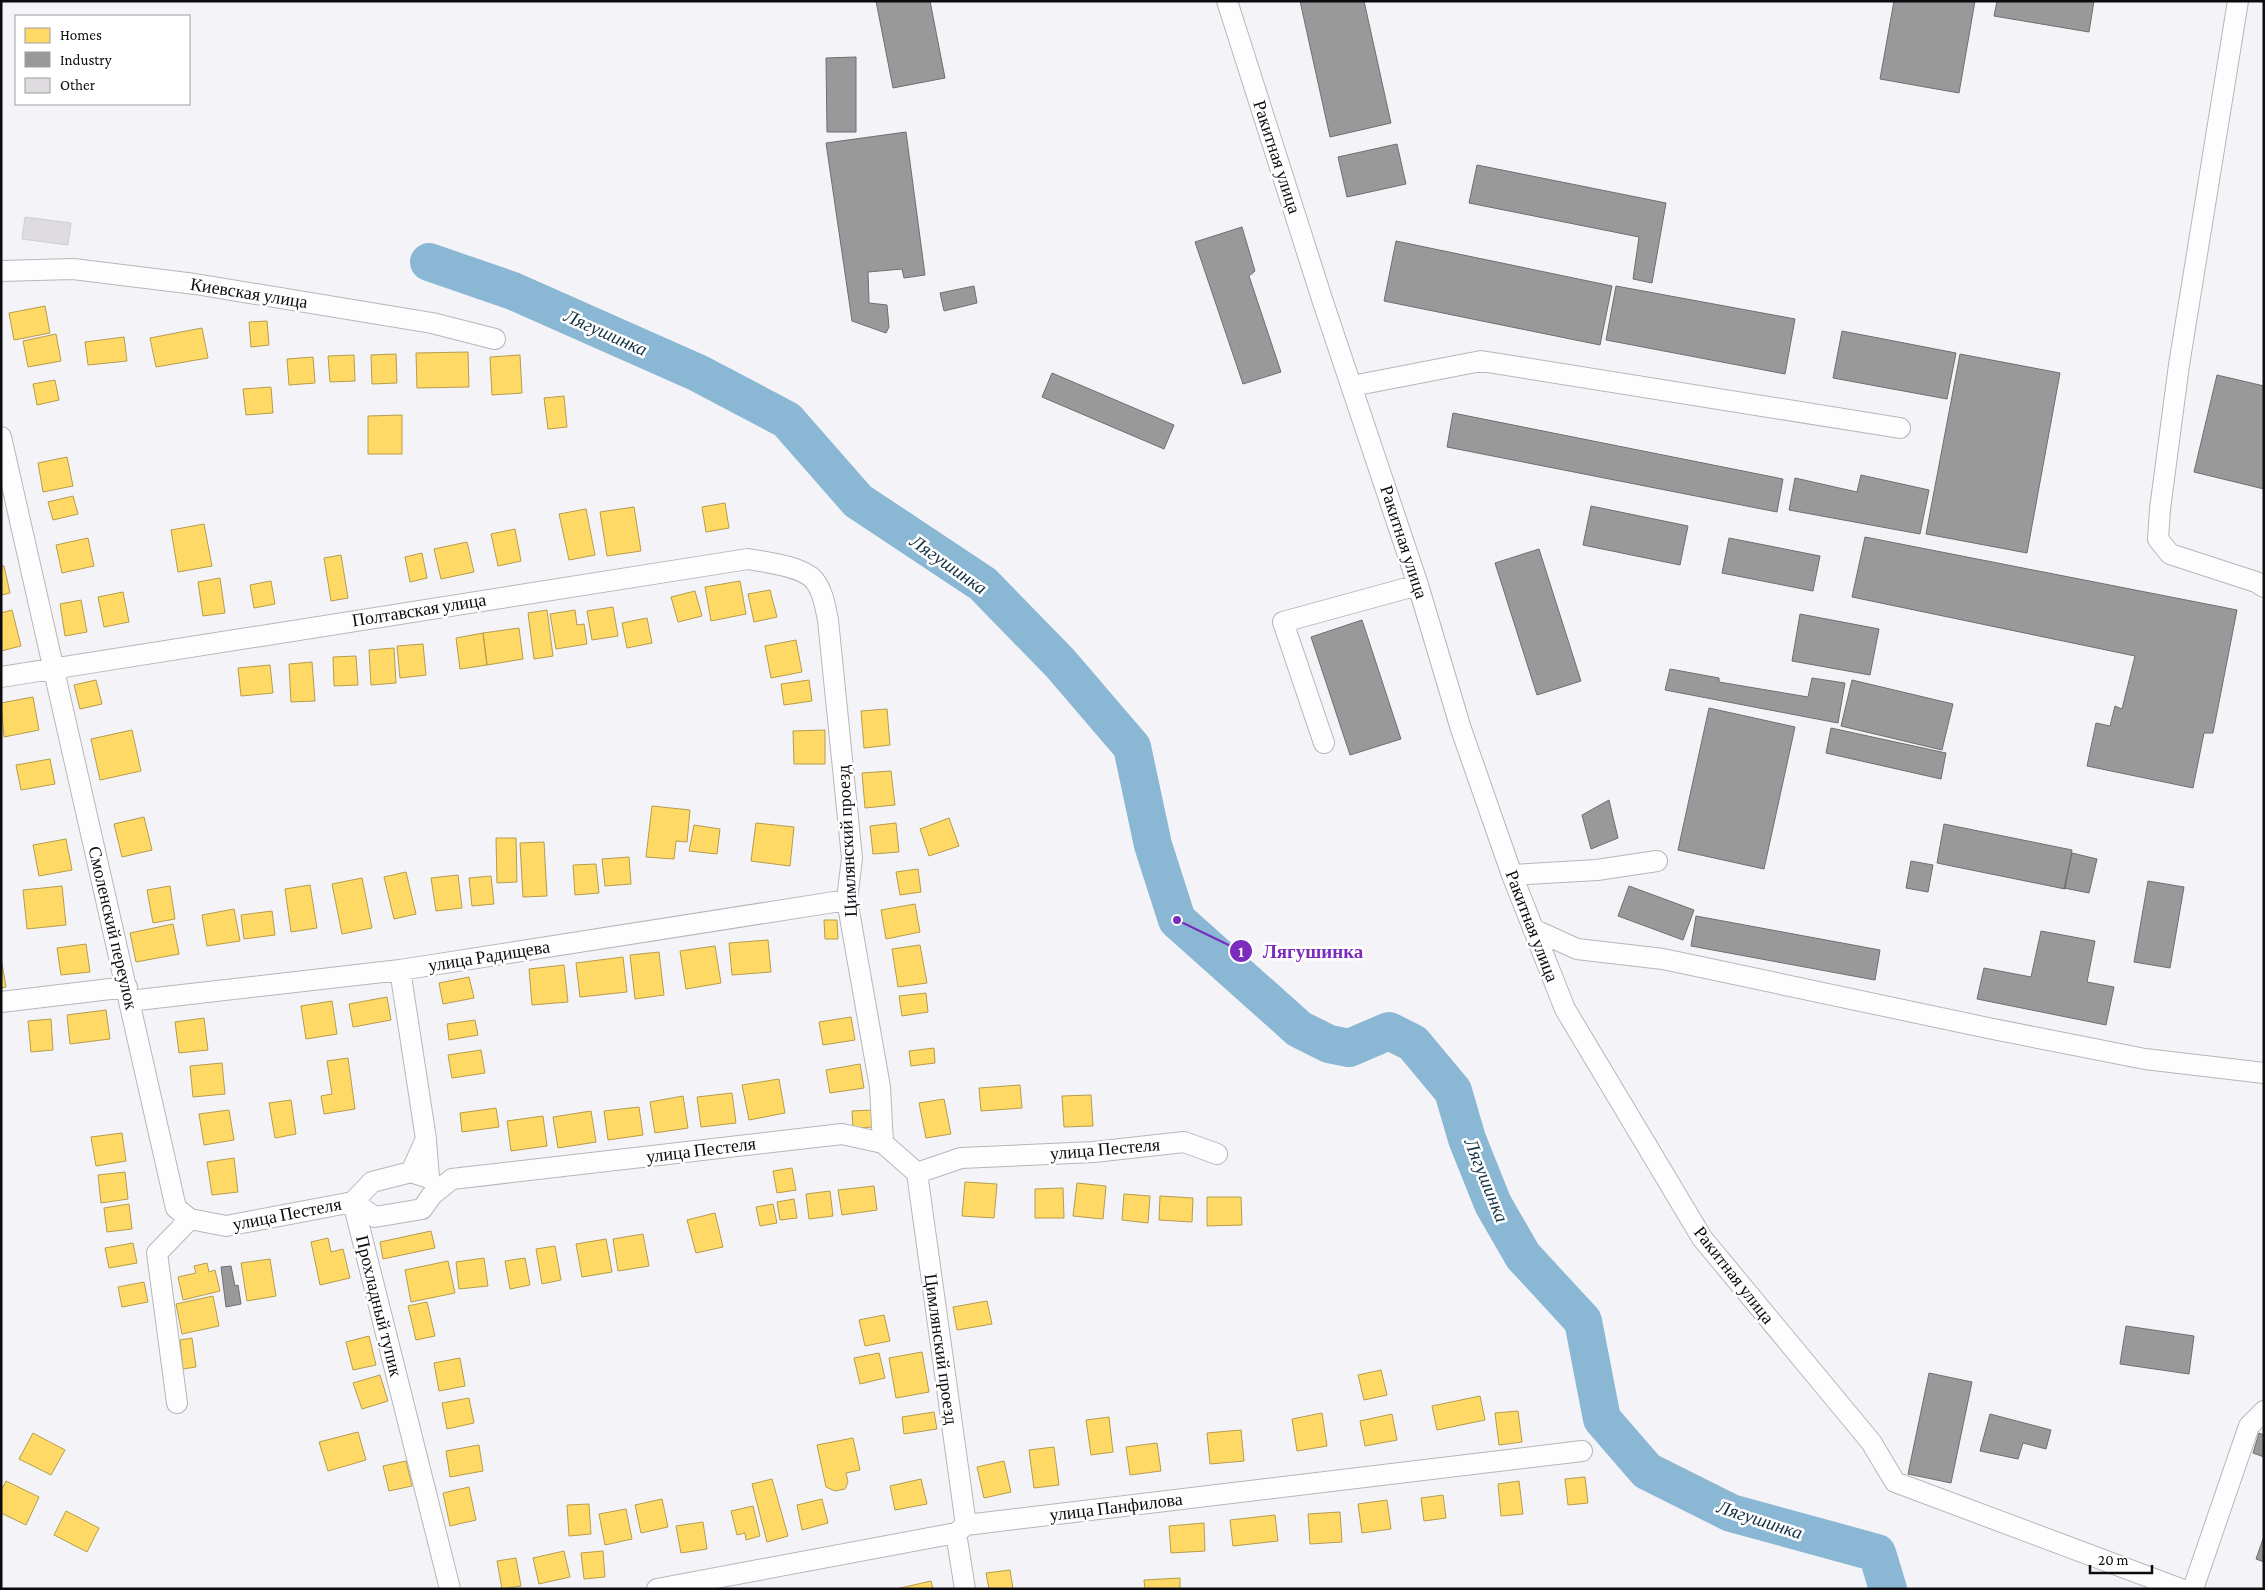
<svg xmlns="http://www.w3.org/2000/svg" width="2265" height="1590" font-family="'Crimson Pro',serif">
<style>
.homes{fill:#ffd966;stroke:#b69c4c}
.industry{fill:#999;stroke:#6f6f70}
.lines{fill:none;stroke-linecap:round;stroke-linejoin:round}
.river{stroke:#8ab7d4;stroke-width:38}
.building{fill:#dedcde;stroke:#d0cecf}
.minor-casing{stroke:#b7b7bb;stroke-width:22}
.minor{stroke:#fdfdfe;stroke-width:20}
.labels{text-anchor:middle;stroke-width:5;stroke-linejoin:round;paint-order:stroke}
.street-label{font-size:18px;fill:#0c0c10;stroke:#fff}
.water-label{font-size:19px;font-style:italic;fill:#153244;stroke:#fff}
.leader{fill:none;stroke:#7b2cbf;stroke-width:2}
.callout-dot{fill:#7b2cbf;stroke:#fff;stroke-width:2}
.mark-label{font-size:15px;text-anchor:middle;font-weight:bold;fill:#fff}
.callout-label{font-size:19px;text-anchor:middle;font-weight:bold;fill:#7b2cbf;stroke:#fff;stroke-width:5;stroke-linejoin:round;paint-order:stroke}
</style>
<rect width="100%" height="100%" fill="#f3f3f8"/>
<path class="homes" d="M45,306L50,333L14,340L9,313Z
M267,321L269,345L251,347L249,322Z
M202,328L208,358L156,367L150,338Z
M56,334L61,361L28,367L23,341Z
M124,337L127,361L88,365L85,342Z
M468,352L469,387L417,388L416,353Z
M396,354L397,383L372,384L371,355Z
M354,355L355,381L330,382L328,356Z
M520,355L522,393L492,395L490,357Z
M313,357L315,383L289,385L287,359Z
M55,380L59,400L37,405L33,384Z
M271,387L273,413L246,415L243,389Z
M564,396L567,427L548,429L544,398Z
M402,415V454H368V416Z
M67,457L73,486L43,492L38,463Z
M73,496L78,514L53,520L48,502Z
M725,503L729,528L706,532L702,507Z
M634,507L641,551L607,556L600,512Z
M586,509L595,555L569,560L559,514Z
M204,524L212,566L178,572L171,530Z
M515,529L521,561L498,566L491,534Z
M88,538L94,566L62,573L56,545Z
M467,542L474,572L441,579L434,549Z
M422,553L427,578L410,582L405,557Z
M341,555L348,598L331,601L324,558Z
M1,566H4L10,593L1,595Z
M220,578L225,613L203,616L198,582Z
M271,581L275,604L254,608L250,585Z
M740,581L746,614L711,621L705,587Z
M770,590L777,617L754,622L748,594Z
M695,591L702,616L678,622L671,597Z
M123,592L129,622L104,627L98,597Z
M81,600L87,632L65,636L60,604Z
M613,607L618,636L592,640L587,611Z
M12,610L21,646L1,651V613Z
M547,610L553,656L534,659L528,613Z
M575,610L577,625L584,624L587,644L556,649L550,614Z
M647,618L652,643L627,648L622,623Z
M519,628L523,659L487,665L483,633Z
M483,633L487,665L460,669L456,638Z
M796,640L802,672L771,678L765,646Z
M423,644L426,675L400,678L397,646Z
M394,648L396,683L371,685L369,650Z
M356,656L358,685L334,686L333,657Z
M312,662L315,701L291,702L289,664Z
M270,665L273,693L241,696L238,668Z
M96,680L102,704L80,709L74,685Z
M809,680L812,701L784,705L781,684Z
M33,697L39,730L4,737L1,703Z
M887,709L890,745L864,748L861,711Z
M132,730L141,771L100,780L91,739Z
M825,730V764H794L793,731Z
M50,759L55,784L21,790L16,765Z
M891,771L895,805L865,808L862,773Z
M652,806L690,810L687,842L676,841L674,859L646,857Z
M144,817L152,850L122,857L114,824Z
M949,818L959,846L929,856L920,829Z
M756,823L794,827L790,866L751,861Z
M896,823L899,852L873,854L870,826Z
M694,825L720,829L717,854L689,851Z
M496,838H516L517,882L497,883Z
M66,839L72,870L39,876L33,845Z
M544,842L547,896L523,897L520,843Z
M629,857L631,884L605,886L602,859Z
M596,864L599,893L575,895L573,865Z
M918,869L921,892L900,895L896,872Z
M406,872L416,914L394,919L384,877Z
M458,875L462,908L436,911L431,878Z
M491,876L494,904L472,906L469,878Z
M362,878L372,928L342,934L332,884Z
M310,885L317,928L291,932L285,889Z
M62,886L66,925L27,929L23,890Z
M170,886L175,919L153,923L147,890Z
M915,904L920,932L886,939L881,910Z
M234,909L240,941L207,946L202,915Z
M272,911L275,935L244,939L241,915Z
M824,920H837L838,939H825Z
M173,924L179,954L136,962L130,933Z
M768,940L771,972L732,975L729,943Z
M86,944L90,972L61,975L57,948Z
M920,945L927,983L898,987L892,949Z
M715,946L721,983L686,989L680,951Z
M659,952L664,995L635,999L630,955Z
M623,957L627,992L580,997L576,963Z
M1,958L6,987L1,988Z
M564,965L568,1002L532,1005L529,969Z
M469,977L474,998L443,1004L439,983Z
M926,993L928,1012L902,1016L899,996Z
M387,997L391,1020L353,1027L349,1004Z
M332,1001L337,1034L306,1039L301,1006Z
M106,1010L110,1039L70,1044L67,1015Z
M851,1017L855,1040L823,1045L819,1022Z
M204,1018L208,1050L179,1053L175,1022Z
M51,1019L53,1050L31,1052L28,1021Z
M475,1020L478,1035L449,1040L447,1024Z
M934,1048L935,1063L911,1066L909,1051Z
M481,1050L485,1073L452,1078L448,1055Z
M348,1058L355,1109L324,1114L321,1096L332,1094L327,1061Z
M222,1063L225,1094L193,1097L190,1066Z
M860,1064L864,1088L830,1093L826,1070Z
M779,1079L785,1113L749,1120L742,1085Z
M1020,1085L1022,1108L981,1111L979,1088Z
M732,1093L736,1123L701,1127L697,1097Z
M1091,1095L1093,1126L1064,1127L1062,1096Z
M683,1096L688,1128L655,1133L650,1102Z
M944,1099L951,1134L926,1138L919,1103Z
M291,1100L296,1134L275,1138L269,1103Z
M639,1107L643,1135L608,1140L604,1111Z
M496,1108L499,1127L462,1132L460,1113Z
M229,1110L234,1140L204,1145L199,1114Z
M873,1110L874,1127L853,1128L852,1111Z
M591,1111L596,1142L558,1148L553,1117Z
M543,1116L547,1146L511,1151L507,1121Z
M122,1133L126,1161L96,1166L91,1137Z
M234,1158L238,1192L212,1195L207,1162Z
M792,1168L796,1190L777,1193L773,1171Z
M125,1172L128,1199L101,1203L98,1175Z
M965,1182L997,1184L994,1218L962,1216Z
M1077,1183L1106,1186L1103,1219L1073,1216Z
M874,1186L877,1210L842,1215L838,1190Z
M1063,1188L1064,1218H1035V1189Z
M830,1191L833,1216L809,1219L806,1194Z
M1124,1194L1150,1196L1148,1223L1122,1220Z
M1160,1196L1193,1198L1192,1222L1159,1220Z
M1207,1197H1241L1242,1225L1207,1226Z
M794,1199L797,1218L780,1220L777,1202Z
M129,1204L132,1229L107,1232L104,1208Z
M773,1204L777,1223L760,1226L756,1207Z
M715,1213L723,1247L696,1253L687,1220Z
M431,1231L435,1248L383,1259L380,1242Z
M643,1234L649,1266L618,1271L613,1239Z
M328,1238L331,1252L343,1249L350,1278L320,1285L311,1242Z
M606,1239L612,1272L582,1277L576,1244Z
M133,1243L137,1263L109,1268L105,1248Z
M555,1246L561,1280L542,1284L536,1249Z
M484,1258L488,1286L459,1289L456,1262Z
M525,1258L530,1285L510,1289L505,1261Z
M270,1259L276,1296L247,1301L241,1263Z
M448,1261L455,1293L411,1302L405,1270Z
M207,1263L209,1272L215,1270L220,1291L183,1300L178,1277L196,1273L194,1266Z
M144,1282L148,1302L122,1307L118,1287Z
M213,1296L219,1326L182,1334L176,1304Z
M987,1301L992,1324L957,1330L953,1307Z
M427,1302L435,1336L416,1340L408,1306Z
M884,1315L890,1341L865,1346L859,1320Z
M369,1336L376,1365L353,1370L346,1342Z
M192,1338L196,1367L183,1369L180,1340Z
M922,1352L929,1392L896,1398L889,1358Z
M879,1353L885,1378L860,1384L854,1358Z
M460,1358L465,1386L439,1391L434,1363Z
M1381,1370L1387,1395L1364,1400L1358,1375Z
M380,1375L388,1401L362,1409L353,1383Z
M1480,1396L1485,1420L1437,1430L1432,1406Z
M469,1398L474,1423L447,1429L442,1403Z
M1518,1411L1522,1442L1499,1445L1495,1413Z
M934,1412L937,1429L904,1434L902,1417Z
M1322,1413L1327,1446L1297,1451L1292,1419Z
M1392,1414L1397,1440L1365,1446L1360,1421Z
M1109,1417L1113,1452L1091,1455L1086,1420Z
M1241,1430L1244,1461L1210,1464L1207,1433Z
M358,1432L366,1460L328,1471L319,1442Z
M33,1433L65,1450L51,1475L19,1459Z
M853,1438L860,1470L846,1473L848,1482L845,1489L835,1491L826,1487L817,1445Z
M1157,1443L1161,1471L1130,1475L1126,1447Z
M479,1445L483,1471L450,1477L446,1451Z
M1054,1447L1059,1485L1034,1488L1029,1450Z
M406,1461L412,1486L389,1491L383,1466Z
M1004,1461L1011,1492L984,1498L977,1467Z
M1585,1477L1588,1503L1568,1505L1565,1479Z
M772,1479L788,1536L767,1542L752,1484Z
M921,1479L927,1504L895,1510L890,1486Z
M6,1481L39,1497L26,1525L1,1513V1491Z
M1519,1481L1523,1514L1501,1516L1498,1484Z
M469,1487L476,1520L450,1526L443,1493Z
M1443,1495L1446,1518L1424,1521L1421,1498Z
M662,1499L668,1527L641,1533L635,1505Z
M822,1499L828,1523L802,1530L797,1505Z
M1387,1500L1391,1529L1362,1533L1358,1504Z
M589,1504L591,1534L569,1536L567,1505Z
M753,1506L760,1536L746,1540L745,1533L737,1535L731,1511Z
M626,1509L632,1539L605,1545L599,1514Z
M66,1511L99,1528L87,1552L54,1535Z
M1340,1512L1342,1542L1310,1544L1308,1514Z
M1275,1515L1278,1541L1233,1546L1230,1520Z
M703,1522L707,1549L681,1553L676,1526Z
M1204,1523L1205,1551L1171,1553L1169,1526Z
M564,1551L570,1577L539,1584L533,1558Z
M603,1551L605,1577L584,1579L581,1553Z
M516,1558L521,1586L502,1589L497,1561Z
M1010,1570L1013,1589H989L986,1573Z
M1180,1578V1589H1145L1144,1580Z
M931,1581L933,1589H896Z"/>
<path class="industry" d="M876,1H930L945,78L893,88Z
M1300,1H1364L1391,123L1330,137Z
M1894,1H1975L1959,93L1880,79Z
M1997,1H2094L2089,32L1994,16Z
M856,57V132H827L826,58Z
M906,132L925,275L904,278L902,269L868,272L869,303L887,305L889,327L886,333L852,321L826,143Z
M1397,144L1406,184L1347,197L1338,157Z
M1477,165L1666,203L1652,283L1633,279L1639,237L1469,203Z
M1242,227L1255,271L1249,276L1281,372L1243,384L1195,242Z
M1396,241L1612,286L1600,345L1384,301Z
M974,286L977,303L944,311L940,293Z
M1616,286L1795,319L1785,374L1606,340Z
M1842,331L1956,353L1947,399L1833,378Z
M1960,354L2060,373L2027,553L1926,534Z
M1052,373L1174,425L1164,449L1042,397Z
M2217,375L2264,386V489L2194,472Z
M1453,413L1783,479L1777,512L1447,447Z
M1861,475L1929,490L1920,534L1789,510L1795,478L1857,492Z
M1591,506L1688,526L1680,565L1583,545Z
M1865,537L2237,610L2213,733H2204L2193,788L2087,766L2096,723L2110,726L2115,706L2122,709L2135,656L1852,597Z
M1729,538L1820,556L1813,591L1722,573Z
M1539,549L1581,681L1537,695L1495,563Z
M1800,614L1879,629L1870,675L1792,661Z
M1362,620L1401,739L1350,755L1311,637Z
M1670,669L1719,678V682L1808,697L1812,678L1845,683L1838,723L1665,690Z
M1852,680L1953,704L1942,750L1841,726Z
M1709,708L1795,727L1764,869L1678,850Z
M1831,728L1946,753L1941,779L1826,753Z
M1609,800L1618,838L1591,849L1582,815Z
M1944,824L2072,850L2065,889L1937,863Z
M2072,853L2097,859L2089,893L2064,888Z
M1911,861L1933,865L1928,892L1906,888Z
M2148,881L2184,887L2170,968L2134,962Z
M1629,886L1694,910L1683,940L1618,916Z
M1696,916L1880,950L1875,980L1691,946Z
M2041,931L2095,941L2087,982L2114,987L2106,1025L1977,999L1984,968L2031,977Z
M231,1266L235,1286L238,1285L241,1304L226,1307L221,1267Z
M2126,1326L2194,1336L2189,1374L2120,1364Z
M1929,1373L1972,1382L1951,1483L1908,1474Z
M1990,1414L2051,1430L2046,1449L2023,1443L2018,1459L1980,1451Z
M2259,1433L2264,1435V1457L2253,1453Z
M2264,1536V1562L2256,1559Z"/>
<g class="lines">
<path class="river" d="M429,262L513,291L698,373L787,420L858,501L983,584L1060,663L1132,747L1153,845L1177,920L1299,1029L1329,1044L1349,1048L1389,1031L1413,1043L1453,1091L1467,1139L1493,1204L1523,1256L1583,1321L1602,1419L1647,1471L1731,1513L1877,1553L1888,1589"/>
</g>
<path class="building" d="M25,217L71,223L68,245L22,239Z"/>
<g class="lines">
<g class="minor-casing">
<path id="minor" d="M1227,1L1322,299L1418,585L1461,729L1512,875L1565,1009L1702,1238L1871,1442L1895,1482L2181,1589
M2238,1L2179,365L2160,509L2158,539L2170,554L2256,582L2264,587
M1,271L73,269L195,284L432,323L495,339
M1352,386L1481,361L1900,428
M1,437L176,1208L190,1219L157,1253L177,1403
M1,677L748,559C765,562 802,566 814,580C823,591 825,606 828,620L852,858L847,900L880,1087L883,1143
M1324,743L1283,622L1418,585
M1512,875L1597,870L1657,861
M1533,929L1577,949L1663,959L1988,1028L2145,1059L2264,1073
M400,970L426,1139L411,1172L372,1182L353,1202L450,1589
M129,1001L400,970L847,900
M1,1002L127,987
M411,1172L429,1178L426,1141
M917,1173L966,1525
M190,1219L226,1226L353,1202L375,1217L422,1209L432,1195L452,1179L842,1134L883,1143L917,1173L961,1158L1094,1152L1184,1142L1217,1154
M956,1533L965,1589
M657,1589L956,1533L966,1525L1582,1451
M2193,1589L2249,1426L2264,1411"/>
</g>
<use href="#minor" class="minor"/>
</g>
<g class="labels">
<g class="street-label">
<text transform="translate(1277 157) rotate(72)" y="6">Ракитная улица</text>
<text transform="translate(249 293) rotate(9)" y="6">Киевская улица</text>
<text transform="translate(1404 542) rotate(72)" y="6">Ракитная улица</text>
<text transform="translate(419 610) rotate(-9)" y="6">Полтавская улица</text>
<text transform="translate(847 841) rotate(-93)" y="6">Цимлянский проезд</text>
<text transform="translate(1532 926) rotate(69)" y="6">Ракитная улица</text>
<text transform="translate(113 928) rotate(77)" y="6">Смоленский переулок</text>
<text transform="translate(489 956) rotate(-9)" y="6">улица Радищева</text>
<text transform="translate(1105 1149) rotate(-5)" y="6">улица Пестеля</text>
<text transform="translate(701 1150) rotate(-7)" y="6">улица Пестеля</text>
<text transform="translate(287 1214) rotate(-11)" y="6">улица Пестеля</text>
<text transform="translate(1734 1275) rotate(52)" y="6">Ракитная улица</text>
<text transform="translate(379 1306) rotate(76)" y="6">Прохладный тупик</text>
<text transform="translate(941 1349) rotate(82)" y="6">Цимлянский проезд</text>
<text transform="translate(1116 1507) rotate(-7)" y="6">улица Панфилова</text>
</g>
<g class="water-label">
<text transform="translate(606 332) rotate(24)" y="7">Лягушинка</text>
<text transform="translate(949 564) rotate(35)" y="7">Лягушинка</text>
<text transform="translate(1487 1180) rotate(68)" y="7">Лягушинка</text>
<text transform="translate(1760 1519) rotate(18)" y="7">Лягушинка</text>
</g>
</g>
<path class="leader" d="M1177 920L1241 951"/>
<g class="callout-dot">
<circle cx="1177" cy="920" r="5"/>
<circle cx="1241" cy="951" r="12"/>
</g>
<g class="mark-label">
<text x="1241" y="957">1</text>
</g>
<g class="callout-label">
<text x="1313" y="958">Лягушинка</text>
</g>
<rect width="2265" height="1590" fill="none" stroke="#0c0c10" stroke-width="5"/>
<rect x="15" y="15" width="175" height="90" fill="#ffffff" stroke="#9e9e9f"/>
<rect x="25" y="28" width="25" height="15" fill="#ffd966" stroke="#9e9e9f"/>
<text x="60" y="40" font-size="15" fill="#0c0c10">Homes</text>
<rect x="25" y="52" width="25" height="15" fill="#999999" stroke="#9e9e9f"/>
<text x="60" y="65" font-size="15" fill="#0c0c10">Industry</text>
<rect x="25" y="78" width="25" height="15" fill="#dedcde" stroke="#9e9e9f"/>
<text x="60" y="90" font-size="15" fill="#0c0c10">Other</text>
<path d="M2090 1565v8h62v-8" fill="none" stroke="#0c0c10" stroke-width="2.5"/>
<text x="2098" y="1565" font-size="15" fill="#0c0c10" stroke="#ffffff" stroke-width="4" paint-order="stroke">20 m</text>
</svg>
